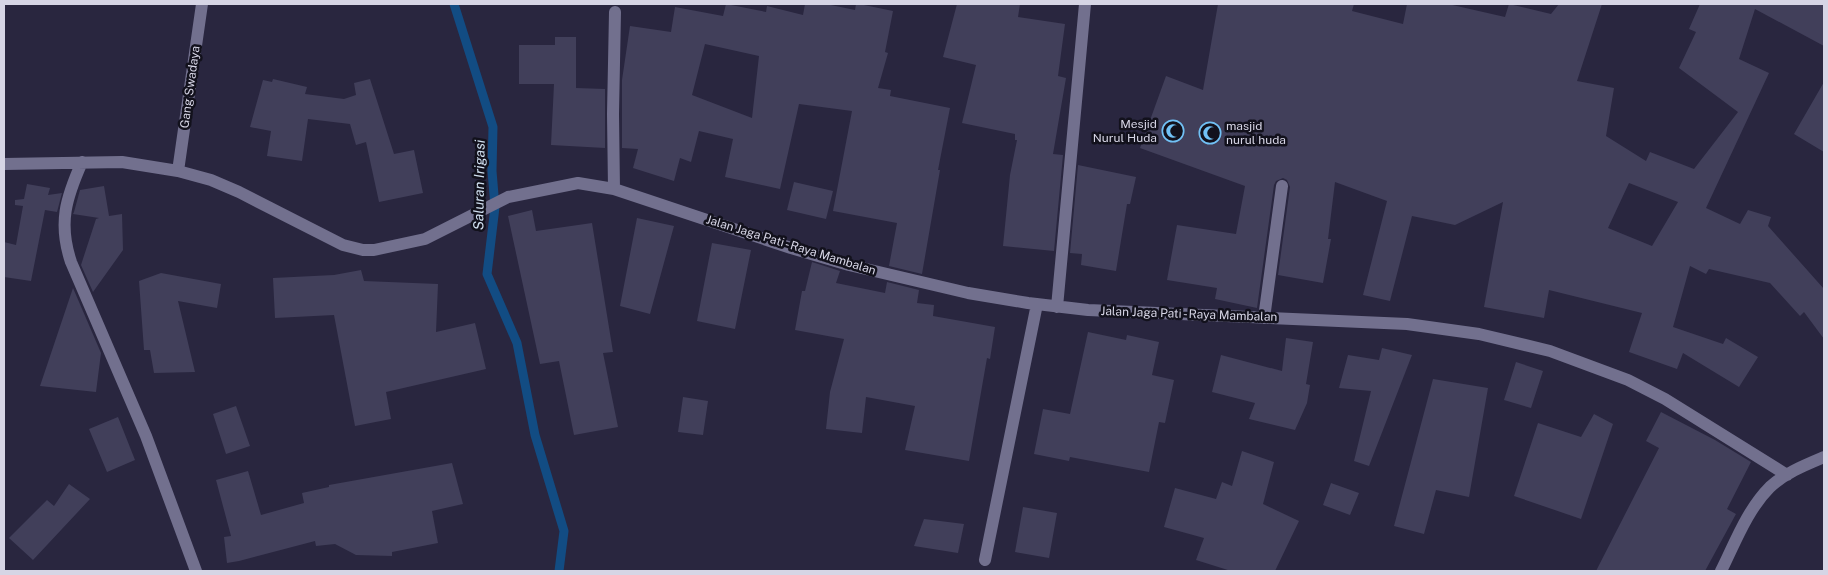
<svg xmlns="http://www.w3.org/2000/svg" width="1828" height="575" font-family="'Public Sans',sans-serif">
<style>
.lines{fill:none;stroke-linecap:round;stroke-linejoin:round}
.stream{stroke:#124c83;stroke-width:9}
.building{fill:#413f5a;fill-rule:evenodd}
.minor{stroke:#72708e;stroke-width:12}
.labels{text-anchor:middle;stroke-width:5;stroke-linejoin:round;paint-order:stroke}
.street-label{font-size:12px;fill:#d6d5e5;stroke:#12111c}
.poi-label{font-size:12px;fill:#d6d5e5;stroke:#12111c;text-anchor:end}
.water-label{font-size:14px;font-style:italic;fill:#d1e0f0;stroke:#12111c}
</style>
<rect width="100%" height="100%" fill="#29263f"/>
<g class="lines">
<path class="stream" d="M454,4L493,127L492,171L495,207L487,274L517,343L535,435L564,531L559,571"/>
</g>
<path class="building" d="M726,4L766,12L767,6L803,15L805,4H826L855,10L856,4H859L893,11L885,52L888,53L878,88L891,90L890,96L950,108L938,170H940L922,274L889,266L897,223L833,211L852,111L799,104L780,189L725,177L733,139L699,131L691,162L680,158L674,181L633,168L638,149L622,148V80L630,26L671,32L675,7L723,16ZM705,44L759,56L752,118L692,95Z
M957,4H1020L1018,17L1065,24L1058,76L1066,78L1053,154L1063,155L1054,251L1003,246L1010,175L1017,140H1015V134L962,123L976,65L943,57Z
M1218,4H1354L1352,11L1403,24L1407,4H1448L1505,17L1509,4L1551,14L1559,4H1602L1577,81L1614,88L1606,136L1646,161L1650,152L1694,169L1738,112L1679,68L1696,32L1689,29L1700,4H1824V46L1755,9L1739,59L1769,73L1706,208L1740,224L1748,210L1771,217L1768,226L1824,289V339L1804,312L1800,316L1770,283L1709,269L1706,274L1690,266L1673,327L1723,344L1726,338L1758,357L1739,387L1683,353L1677,369L1629,352L1642,313L1549,290L1544,318L1484,307L1503,202L1455,225L1412,216L1390,301L1363,295L1387,201L1335,182L1328,239H1331L1323,283L1278,275L1290,187L1287,180L1283,178L1276,181L1274,185L1257,308L1215,299L1217,288L1167,280L1177,225L1236,234L1245,186L1140,148L1166,76L1203,90ZM1629,183L1678,202L1652,246L1608,228Z
M555,37H576V88L605,89V148L551,145L554,84H519V45H555Z
M273,79L307,87L305,94L344,99L356,95L354,83L370,79L394,154L414,150L423,193L379,202L366,142L356,145L350,124L308,119L302,161L267,156L271,131L250,127L263,80L272,82Z
M1824,82V152L1794,134Z
M1078,165L1136,177L1130,204H1127L1116,271L1081,265L1082,254L1070,253Z
M794,182L833,191L826,219L787,210Z
M27,184L50,188L48,195L62,193L57,212L45,210L31,281L4,277V242L16,245L23,206L15,205V200L24,199Z
M104,186L109,216L122,214L123,250L93,292L81,265L96,219L99,218L73,214L74,212L80,190Z
M532,210L536,231L592,223L613,352L603,353L618,427L574,435L559,361L540,364L508,216Z
M637,218L674,226L650,314L620,306Z
M712,243L751,250L735,329L697,321Z
M812,262L840,271L836,283L885,293L887,282L919,290L917,303L934,305L933,316L995,327L990,359L987,358L969,461L905,450L915,406L866,397L862,433L826,429L830,392L844,339L795,330L802,291H805Z
M361,270L364,281L438,284L436,332L475,323L486,369L386,392L391,419L355,426L334,315L275,318L273,278L334,275Z
M161,273L221,284L217,308L178,301L195,372L154,373L150,350H144L139,281Z
M73,288L101,353L96,392L40,386Z
M1088,332L1126,340L1127,335L1159,342L1152,375L1174,380L1165,423L1159,422L1149,472L1070,457L1069,461L1034,454L1043,409L1070,414Z
M1286,338L1313,342L1306,384L1310,385L1307,403L1295,430L1249,419L1255,403L1212,392L1221,355L1282,371Z
M1382,348L1412,355L1369,466L1354,461L1371,391L1339,388L1348,355L1379,360Z
M1516,362L1543,371L1531,408L1504,400Z
M1433,379L1488,388L1469,497L1436,490L1424,534L1394,526Z
M683,397L708,401L703,435L678,432Z
M236,406L250,446L226,454L213,414Z
M1661,412L1715,440L1751,462L1727,509L1736,514L1705,571H1596L1659,448L1646,441Z
M1594,414L1613,424L1581,519L1514,496L1538,423L1581,437Z
M118,417L135,460L107,472L89,429Z
M1242,451L1274,462L1263,504L1299,521L1275,571H1231L1196,560L1204,538L1164,527L1175,488L1216,499L1222,482L1232,486Z
M452,463L463,504L432,511L438,543L392,552V556L356,555L335,544L316,546L315,541L239,561L227,563L224,537L231,536L216,480L248,471L261,515L304,503L302,493L329,487V485Z
M1331,483L1359,493L1350,515L1323,505Z
M69,484L90,499L33,560L9,538L47,500L54,506Z
M1023,507L1057,513L1049,558L1015,552Z
M924,519L964,524L958,553L914,546Z"/>
<g class="lines">
<path class="minor" d="M82,162C66,198 58,223 71,262L146,436L196,571
M4,164L122,162L178,171L211,180L239,192L343,245L363,250H374L425,239L508,197L578,183L614,189L791,248L849,265L968,293L1028,303L1088,310L1407,324L1479,334L1550,351L1628,380L1665,399L1787,475
M178,171L202,4
M614,189L613,114L615,12
M1057,307L1085,4
M1264,318L1282,186
M985,560L1037,304
M1721,571C1735,543 1747,510 1770,487C1785,473 1805,465 1824,457"/>
</g>
<defs>
<g id="mosque-ring" transform="scale(1.125)"><circle r="9.5" fill="#12111c" stroke="#71c1f5" stroke-width="1.5"/><path d="M3.5-4.9A6 6 0 1 0 3.5 4.9A5 5 0 1 1 3.5-4.9Z" fill="#71c1f5"/></g>
</defs>
<g fill-rule="evenodd">
<use href="#mosque-ring" x="1173" y="131"/>
<use href="#mosque-ring" x="1210" y="133"/>
</g>
<g class="labels">
<g class="street-label">
<text transform="translate(190 87) rotate(-82)" y="4">Gang Swadaya</text>
<text transform="translate(791 245) rotate(17)" y="4">Jalan Jaga Pati - Raya Mambalan</text>
<text transform="translate(1189 314) rotate(2)" y="4">Jalan Jaga Pati - Raya Mambalan</text>
</g>
<g class="poi-label">
<text x="1157" y="128">Mesjid<tspan x="1157" dy="14">Nurul Huda</tspan></text>
<text x="1226" y="130" text-anchor="start">masjid<tspan x="1226" dy="14">nurul huda</tspan></text>
</g>
<g class="water-label">
<text transform="translate(479 185) rotate(-89)" y="5">Saluran Irigasi</text>
</g>
</g>
<rect width="1828" height="575" fill="none" stroke="#d6d5e5" stroke-width="10"/>
</svg>
